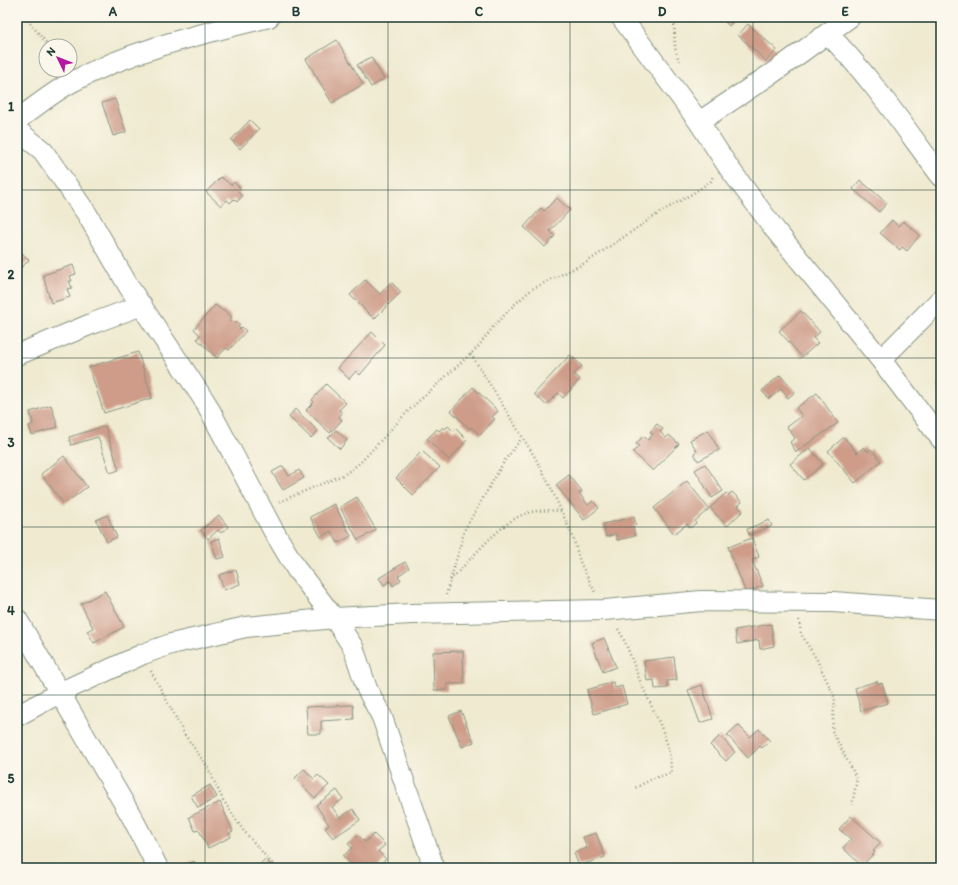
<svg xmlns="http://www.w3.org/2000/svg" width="958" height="885" font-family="Itim,sans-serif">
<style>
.building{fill:#ce9c89}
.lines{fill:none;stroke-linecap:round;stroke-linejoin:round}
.minor-casing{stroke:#879482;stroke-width:22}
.path{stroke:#879482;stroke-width:2.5;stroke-dasharray:1 3;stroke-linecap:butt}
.minor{stroke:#fff;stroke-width:20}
.grid{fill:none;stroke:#1f3d34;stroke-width:1;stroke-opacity:0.55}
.neatline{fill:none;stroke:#1f3d34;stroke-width:1.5}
.grid-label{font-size:13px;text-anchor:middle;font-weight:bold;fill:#1f3d34}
</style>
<rect width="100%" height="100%" fill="#fbf7ec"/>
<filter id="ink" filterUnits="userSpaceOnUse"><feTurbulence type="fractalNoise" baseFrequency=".025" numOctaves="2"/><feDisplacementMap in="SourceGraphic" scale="8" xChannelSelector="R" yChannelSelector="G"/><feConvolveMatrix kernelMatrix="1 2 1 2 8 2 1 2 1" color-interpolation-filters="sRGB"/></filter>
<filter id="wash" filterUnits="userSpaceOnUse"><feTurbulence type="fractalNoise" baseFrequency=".012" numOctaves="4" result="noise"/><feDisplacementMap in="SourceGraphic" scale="16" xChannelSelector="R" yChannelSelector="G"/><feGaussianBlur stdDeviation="0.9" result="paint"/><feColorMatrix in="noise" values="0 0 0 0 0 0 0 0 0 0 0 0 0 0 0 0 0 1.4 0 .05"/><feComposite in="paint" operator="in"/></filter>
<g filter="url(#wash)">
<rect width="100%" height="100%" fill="#efead0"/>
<g id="blocks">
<path class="building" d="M720,17H738L729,26Z
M748,24L777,50L766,61L738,35Z
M337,40L363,84L332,103L306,59Z
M371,57L384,79L371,87L357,65Z
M115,99L126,132L113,136L102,103Z
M250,120L259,129L240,149L231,140Z
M221,177L231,185L234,182L241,189L238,192L242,196L237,202L234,199L230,203L227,200L221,206L206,192Z
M860,180L887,203L879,212L853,189Z
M557,198L570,210L550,231L555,236L545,247L524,227L541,208L544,211Z
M892,220L898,226L903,221L920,235L907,251L902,247L900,250L880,233Z
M17,248L29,260L18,271L17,270Z
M73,265L76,274L70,276L72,281H69L72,288L67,289L70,297L51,303L43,275Z
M365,280L380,294L391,282L401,292L374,319L350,295Z
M215,305L223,311L224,310L232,317L230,320L234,324L236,321L240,325L238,327L240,329L242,327L246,331L229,350L226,348L217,358L197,339L200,335L194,329Z
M801,311L820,332L813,338L818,343L802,357L779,331Z
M372,332L385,345L360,375L356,371L349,379L338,368Z
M138,352L152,398L104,413L89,367Z
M570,355L582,366L574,374L580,379L563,398L558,393L546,405L534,394Z
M780,375L795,392L788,398L781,389L769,399L762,391Z
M941,381V389L937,386Z
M326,384L346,403L339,410L342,413L339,417L342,420L330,433L306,410L314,402L312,400Z
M473,387L498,411L492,417L495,419L480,435L471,427L470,429L451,411Z
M817,393L838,423L796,452L790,442L795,438L787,427L802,416L796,408Z
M51,405L58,427L32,435L29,426L33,424L30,412Z
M295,409L318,431L311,438L289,417Z
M657,424L663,429L660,432L666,438L669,435L679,444L653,471L633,452L639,446L636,444L643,436L648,440L653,434L650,432Z
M105,426L119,470L110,473L98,437L71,445L69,437Z
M448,426L453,431L456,429L467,440L449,460L427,439L437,429L439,431L443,427L445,429Z
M336,430L347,440L340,449L328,438Z
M708,430L719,450L698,461L694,453L697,451L690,440Z
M844,437L857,453L864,447L868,452L871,449L881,461L855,483L828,451Z
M810,448L823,464L804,480L790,464Z
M422,451L440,467L413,495L396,478Z
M64,456L87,487L64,504L41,474Z
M705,464L723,491L712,498L695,470Z
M283,466L289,476L299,470L304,478L283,490L272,472Z
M569,475L582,491L579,493L588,505L593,501L599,508L584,520L556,485Z
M687,481L709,509L695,521L696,523L690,528L687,524L674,534L654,508Z
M732,492L742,502L738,506L743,511L727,526L710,508L726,493L728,495Z
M357,497L376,530L358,540L340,507Z
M334,504L351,536L338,543L331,531L321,537L310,517Z
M107,515L117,537L107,542L96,520Z
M219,515L228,527L221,533L218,530L208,539L201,530Z
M634,517L636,525L633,526L635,536L617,540L616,534L606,537L603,524Z
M769,520L772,526L749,535L747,529Z
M219,538L225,557L217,559L211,541Z
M752,538L759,557L752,560L763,586L746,593L728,547Z
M405,562L409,568L398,576L401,580L393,586L390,581L384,585L379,578Z
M236,570L240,584L224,590L219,575Z
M105,591L124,627L94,643L87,631L93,628L81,604Z
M771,624L774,646L760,649L759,640L737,644L735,630Z
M604,638L616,667L603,672L592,643Z
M463,651L464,684H447V690H434L433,652Z
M674,657L677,680L667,681L668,688L655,689L654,680L647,681L644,661Z
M877,681L878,684L882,683L888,703L861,711L855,688Z
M613,682L615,688L622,686L627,704L594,714L587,690Z
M702,685L713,719L700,723L688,690Z
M353,705L354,719L321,721V734H308L306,707Z
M461,711L474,742L462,747L449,716Z
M738,725L750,737L759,729L770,741L762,748L760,746L748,758L727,735Z
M720,736L735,752L726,761L710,745Z
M304,769L314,779L318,775L329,785L315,798L295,778Z
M210,785L217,797L198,808L191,796Z
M337,790L343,799L332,807L340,818L353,809L360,820L333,838L325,828L329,825L316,805Z
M220,802L233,831L229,833L231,837L208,848L199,830L195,831L189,817Z
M851,816L881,843L873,851L875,852L862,866L843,848L851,839L839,829Z
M596,833L605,857L579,866L574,853L587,848L583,837Z
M374,834L385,845L378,851L386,859L376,868H366L364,865L361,868H354L343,856L352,848L348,844L358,835L365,842Z
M265,859L274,868H265L260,864Z
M194,861L198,868H183Z"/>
</g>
</g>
<g filter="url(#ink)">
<use href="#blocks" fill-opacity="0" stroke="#879482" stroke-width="1"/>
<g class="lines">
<g class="minor-casing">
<path id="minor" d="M621,17L699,122L729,168L776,231L881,360L941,439
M828,34C871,77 904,127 941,176
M17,120C35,107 53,92 72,82C133,49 202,34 269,17
M699,122L774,72L850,17
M17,130L43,151L87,214L129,287L206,403L273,530L297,570L334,618L353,647L367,689L382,717L434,868
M17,355L96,322L142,305
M881,360L941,299
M17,619L133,819L158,868
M17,716L61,692L143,654L171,644L246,627L334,618L412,614L605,610L701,601L833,602L941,610"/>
</g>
<path class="path" d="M25,17L49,46
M674,17L675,48L679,61
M471,354L536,459L551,488L573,537L580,562L595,592
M279,502L345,474L360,463L408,411L478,347L493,327L515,304L532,289L587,262L659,213L692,194L711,181L713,176
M450,580C470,561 501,521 527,513C538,510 549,510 561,511
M446,595L465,529L505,460L522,438
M799,620L801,634L817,660L835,698L832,731L857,779L852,805
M618,629C628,645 633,664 641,683C654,714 671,738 671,773L654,778L633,789
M151,671L185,735L207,766L223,800L243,830L276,868"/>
<use href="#minor" class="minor"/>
</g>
</g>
<path class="grid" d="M205,17V868M388,17V868M570,17V868M753,17V868M17,190H941M17,358H941M17,527H941M17,695H941"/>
<rect width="958" height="885" fill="none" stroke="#fbf7ec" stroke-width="44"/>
<g transform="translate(58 58) rotate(313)"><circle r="19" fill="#fbf7ec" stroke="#a3ada2"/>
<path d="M0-3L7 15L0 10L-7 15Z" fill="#b5179e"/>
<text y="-6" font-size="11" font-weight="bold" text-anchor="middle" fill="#1f3d34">N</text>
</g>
<rect x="22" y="22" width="914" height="841" class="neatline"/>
<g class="grid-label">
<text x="113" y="16">A</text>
<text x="296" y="16">B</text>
<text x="479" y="16">C</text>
<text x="662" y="16">D</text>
<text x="845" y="16">E</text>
<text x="11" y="111">1</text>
<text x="11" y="279">2</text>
<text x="11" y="447">3</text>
<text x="11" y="615">4</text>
<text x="11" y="783">5</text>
</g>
</svg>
